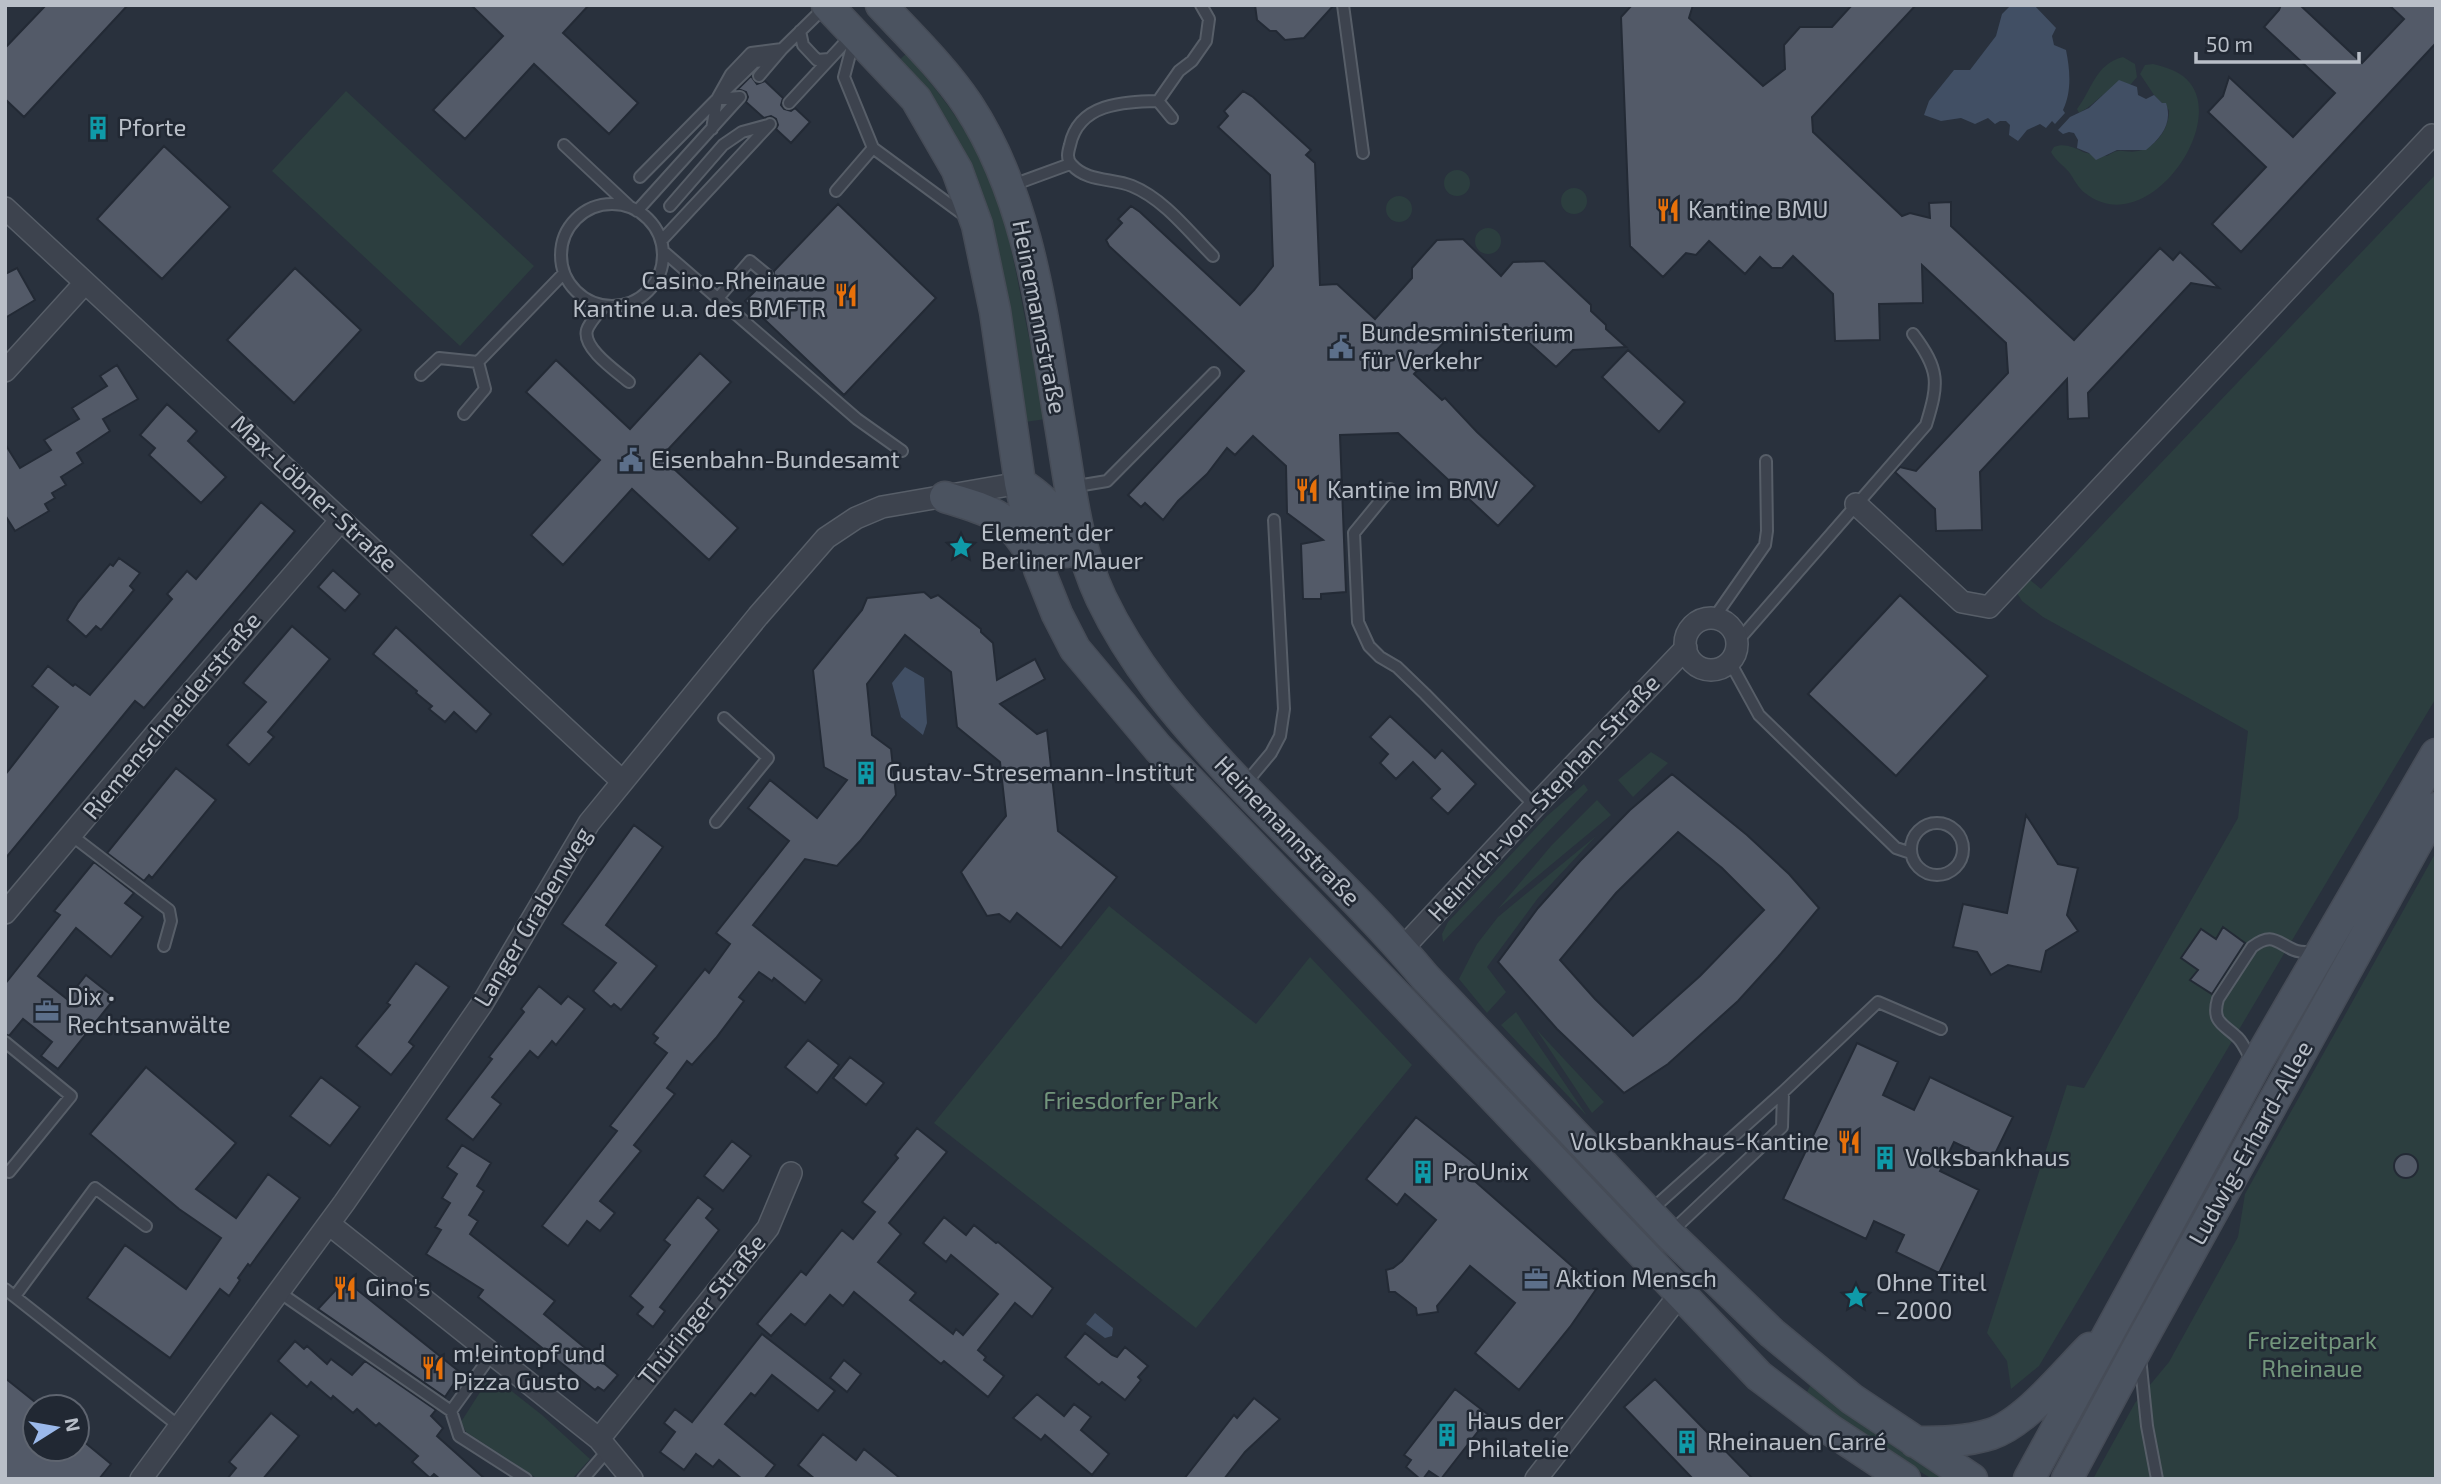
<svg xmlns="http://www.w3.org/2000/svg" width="2441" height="1484" font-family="'Exo 2',sans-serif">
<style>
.green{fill:#2c3e3f}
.water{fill:#414f64}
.building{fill:#535a68;stroke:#232a35;stroke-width:2;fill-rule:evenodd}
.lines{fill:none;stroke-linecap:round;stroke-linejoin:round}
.service-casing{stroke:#575e68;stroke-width:14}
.minor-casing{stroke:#575e68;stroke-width:24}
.secondary-casing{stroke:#464c57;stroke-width:33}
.service{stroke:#3d434e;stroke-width:10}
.minor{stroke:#3d434e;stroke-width:21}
.secondary{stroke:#4b5360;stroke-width:30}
.labels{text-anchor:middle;stroke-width:5;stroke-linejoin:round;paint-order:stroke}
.poi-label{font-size:24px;fill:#b9bfc8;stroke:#212833;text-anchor:start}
.street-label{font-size:24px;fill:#b9bfc8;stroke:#212833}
.park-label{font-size:24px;fill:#73967c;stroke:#212833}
</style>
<rect width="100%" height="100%" fill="#29313d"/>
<path class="green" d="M906,54C936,88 964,123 983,164C1006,212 1014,262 1024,313C1031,349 1040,383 1046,419L1025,422L1011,332L898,61Z
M2123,57L2135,64L2137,77L2131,84C2105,85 2100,102 2079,113L2077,109C2092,90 2095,64 2123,57Z
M2153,64C2166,67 2182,72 2190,83C2226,128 2145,241 2085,193C2078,188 2074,179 2069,172C2063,165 2055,160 2051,152L2054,147C2064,143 2073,147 2083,152C2089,154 2099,155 2107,156C2122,146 2123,154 2138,151C2156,148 2170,127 2169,110L2154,95L2140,74L2145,65Z
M346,91L534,266L460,346L272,171Z
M1444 183a13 13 0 1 1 26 0a13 13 0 1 1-26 0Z
M2436,174V698L2039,1366L2011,1389L2007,1361L1987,1333L2067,1085L2084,1088L2238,818L2248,731L2043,617L2022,601L2017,593L2029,579L2041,589Z
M1561 201a13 13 0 1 1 26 0a13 13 0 1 1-26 0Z
M1386 209a13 13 0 1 1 26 0a13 13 0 1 1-26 0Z
M1475 241a13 13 0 1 1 26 0a13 13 0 1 1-26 0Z
M1651,752L1668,763L1633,797L1618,780Z
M1584,784L1588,790L1443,942L1442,934L1448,922L1547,816Z
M1597,800L1611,815L1498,909L1551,846Z
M1596,836L1538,898L1487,967L1506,992L1487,1013L1459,979L1477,944L1498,917Z
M2436,852V1479H2093L2135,1403L2169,1362L2238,1237L2245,1194Z
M1109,906L1256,1024L1310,957L1412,1065L1196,1328L934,1123Z
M1516,1012L1587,1116L1501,1025Z
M1536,1029L1604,1102L1592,1113Z
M491,1375L542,1415L590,1459L572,1479H538L466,1432L461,1422Z
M1811,1384L1952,1479H1932L1872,1442L1809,1395L1807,1392Z"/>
<path class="water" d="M2011,5H2034L2056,28L2052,36L2054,45L2066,50C2070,70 2072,91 2063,110L2065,113L2055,124L2052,121L2046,128L2040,124L2027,130L2018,141L2009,135L2010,125L2006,121H2000L1995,124L1988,118L1975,124L1961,118L1941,121L1924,115L1929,101L1954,70H1970L1996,36L2002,14Z
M2119,80L2137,87L2138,95L2146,99L2154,95L2162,103H2166C2173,123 2161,138 2146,150H2117L2096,160L2089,153L2077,148L2078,140L2074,133L2069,132L2063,134L2058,130L2070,117L2089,108Z
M905,667L924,678L927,723L923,735L901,717L892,683Z
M1095,1313L1113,1328L1112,1336L1105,1338L1086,1324Z"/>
<path class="building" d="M46,5H128L24,117L5,99V48Z
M471,5H589L563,33L638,103L609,134L534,64L465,139L433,110L503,36Z
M1255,5H1334L1304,38L1285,40L1276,31H1270L1257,20Z
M1632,5H1693L1689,18L1763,86L1785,69L1784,45L1800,27H1832L1852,5H1916L1812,117L1813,132L1902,216L1910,213L1930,218L1929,203L1951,202V226L2074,340L2160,248L2173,260L2180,252L2219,288L2191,283L2088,393L2089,418L2068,419L2067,379L1980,472L1982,530L1936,531L1935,509L1895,472L1900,467L1916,471L2008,373L2006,343L1922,265L1923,303L1879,304L1880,340L1835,341L1833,294L1793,256L1782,268H1772L1760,257L1745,274L1709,241L1696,255L1686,253L1663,277L1630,246L1621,17Z
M2281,5H2300L2362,63L2404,19L2389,5H2436V43L2241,252L2212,224L2266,167L2208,112L2223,96L2229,77L2293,137L2335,93L2264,27L2279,10Z
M751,76L757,84L765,81L783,98L781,105L784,109L791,111L795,108L810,122L791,143L776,129L778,125L776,119L771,116L764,118L746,102L748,97L746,92L738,89Z
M1243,91L1253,97L1311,150L1306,155L1315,163L1320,285L1337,284L1375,319L1412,278V268L1437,240L1463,239L1501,276L1513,262L1544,261L1591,305V311L1606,325V329L1626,347L1573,350L1556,367L1519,334L1449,337L1414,374L1442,400L1445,398L1477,432L1535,486L1498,526L1398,433L1340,435L1346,592L1321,594V599H1303L1301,544L1323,540L1287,513L1286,466L1253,436L1235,455L1227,448L1207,474L1178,501L1163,520L1145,503L1141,507L1128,495L1244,371L1109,246L1106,240L1122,223L1118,219L1131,206L1140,212L1240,305L1254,290L1273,266L1270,175L1218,127L1228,116L1224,111Z
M164,146L230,207L162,279L97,219Z
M838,204L936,298L844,395L745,301L764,282L773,280L774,271Z
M17,268L35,300L5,318V274Z
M295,268L361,330L294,403L227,340Z
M1628,350L1685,402L1659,432L1602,377Z
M700,353L731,382L661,457L738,528L709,560L632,489L563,565L531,535L600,460L526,392L556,360L630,429Z
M117,365L138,399L103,419L110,431L77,453L83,463L61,477L66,485L52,493L55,498L45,504L49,511L15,531L5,515V444L20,468L51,450L44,440L79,419L72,408L107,386L100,376Z
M167,404L197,431L188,441L226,477L201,503L149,455L155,448L140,435Z
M261,502L295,531L144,708L135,701L5,859V775L58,707L32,686L48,666L73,686L75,684L90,695L172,599L167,594L187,571L196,579Z
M119,558L140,573L130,586L134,590L101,630L96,626L86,637L67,620L78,602L110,564L113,566Z
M333,570L360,594L345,611L318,587Z
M924,592L931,598L938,595L981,629V632L993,643L997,680L1035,659L1045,679L1000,704L1037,734L1047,730L1058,831L1117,877L1061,948L1017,913L1010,922L999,914L987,916L961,872L1006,816L1000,762L957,727L951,672L905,635L867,684L872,735L891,749L896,795L860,841L837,866L805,859L753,925L822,980L805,1003L774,978L772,981L759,972L739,997L744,1001L716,1038L692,1065L687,1061L667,1088L675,1094L634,1145L641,1151L600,1201L615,1213L600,1231L587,1221L568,1246L542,1226L617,1131L610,1126L667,1053L654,1043L658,1038L653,1034L705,969L709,973L730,944L716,933L789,841L748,808L770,780L817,818L847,780L824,767L813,670L862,610L867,598Z
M1900,595L1988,676L1896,776L1808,694Z
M292,626L330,659L268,732L274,737L249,765L227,745L266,702L243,683Z
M396,627L491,714L476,732L454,712L445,722L429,709L432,706L416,693L417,691L373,654Z
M1390,716L1435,758L1442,750L1476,784L1448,814L1431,798L1440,789L1413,762L1396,779L1380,763L1388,754L1370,737Z
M176,768L216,800L152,878L149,875L144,881L107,853Z
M1672,774L1747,835L1789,874L1819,908L1778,957L1738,1001L1668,1064L1624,1093L1557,1029L1498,962L1538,908L1580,861L1630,810ZM1678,832L1722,868L1764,910L1700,976L1633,1036L1595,999L1560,960L1616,893Z
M2026,815L2058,864L2078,868L2067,915L2078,931L2046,951L2041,972L2008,965L1991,975L1977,952L1953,947L1963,904L2007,913Z
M634,825L663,847L606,925L657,966L621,1010L614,1004L611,1007L593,991L616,963L562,924Z
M94,862L134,893L125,903L143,917L111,957L76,928L38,976L67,999L86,975L115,998L58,1069L41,1056L52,1042L23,1019L9,1036L5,1034V984L60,915L54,911Z
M2223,927L2245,943L2212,994L2190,980L2198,970L2181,958L2201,929L2216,939Z
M416,963L449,987L409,1042L414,1046L391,1075L356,1046L390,1005L387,1003Z
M539,986L561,1004L568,996L585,1009L556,1045L552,1041L538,1058L530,1051L492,1097L501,1104L473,1140L446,1119L492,1059L489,1057L524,1012L521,1009Z
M808,1040L839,1065L817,1093L785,1067Z
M1857,1043L1898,1062L1883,1095L1914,1110L1930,1077L2013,1117L1992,1160L1954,1142L1940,1171L1979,1190L1939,1273L1896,1252L1904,1235L1874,1221L1866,1239L1783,1199Z
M850,1057L884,1083L866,1105L833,1078Z
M146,1067L236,1143L196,1189L236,1218L268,1174L300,1198L250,1266L248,1264L238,1278L240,1280L229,1296L220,1289L170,1358L87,1298L125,1245L186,1289L221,1238L179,1209L90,1134Z
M321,1077L360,1107L330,1146L290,1116Z
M1416,1117L1479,1167L1470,1177L1597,1288L1570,1327L1519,1390L1475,1353L1515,1303L1470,1266L1437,1306L1438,1312L1417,1315L1416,1308L1395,1292H1389L1386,1270L1393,1268L1402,1261L1436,1220L1405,1194L1397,1205L1366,1179Z
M917,1128L947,1152L889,1223L901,1234L878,1262L916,1293L910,1300L953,1334L956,1329L963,1335L998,1294L951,1255L946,1262L923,1243L944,1217L966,1235L974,1225L996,1243L998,1242L1053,1288L1032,1317L1015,1303L978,1350L986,1357L984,1360L1004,1376L988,1397L944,1361L941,1364L854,1292L843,1306L830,1295L805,1325L791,1314L771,1336L757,1324L801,1271L806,1275L842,1230L853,1239L875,1212L862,1202L898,1158L895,1155Z
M732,1141L751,1156L723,1191L704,1176Z
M462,1145L491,1163L477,1186L484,1191L469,1215L478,1221L470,1234L555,1301L544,1314L618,1375L604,1391L598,1387L595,1390L478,1297L483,1290L426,1254L441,1230L435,1227L450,1203L442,1198L457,1174L447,1167Z
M2394 1166a12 12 0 1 1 24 0a12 12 0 1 1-24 0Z
M698,1197L713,1209L706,1218L719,1230L660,1307L665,1311L653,1327L637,1314L643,1307L630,1296L670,1245L664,1240Z
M345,1280L461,1373L445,1397L318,1309Z
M1085,1333L1112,1355L1117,1357L1125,1347L1148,1366L1138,1377L1141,1380L1125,1400L1102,1382L1099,1385L1065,1357Z
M762,1334L835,1391L818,1411L772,1375L755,1396L751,1393L725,1424L775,1465L764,1479H742L719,1460L713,1467L696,1454L684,1470L660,1452L675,1432L664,1423L675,1409L692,1422Z
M295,1341L304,1349L307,1346L327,1364L331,1359L352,1375L365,1361L436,1410L431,1416L443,1428L437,1436L485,1479H440L434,1474L430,1478L412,1462L418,1456L379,1423L376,1426L357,1409L353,1413L333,1396L331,1399L311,1382L307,1387L278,1361Z
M844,1360L861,1374L847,1392L830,1378Z
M5,1378L35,1402V1449H77V1436L111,1464L99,1479H5Z
M1655,1379L1753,1479H1693L1624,1407Z
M1455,1389L1490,1416L1441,1479L1429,1471L1423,1479H1420L1406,1467L1411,1460L1404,1455Z
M1037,1394L1064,1416L1074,1404L1091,1417L1081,1430L1109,1454L1092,1475L1045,1435L1041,1440L1013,1418Z
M1254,1398L1280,1419L1245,1452L1224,1479H1184L1234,1415L1237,1418Z
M271,1413L299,1436L263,1479H227L236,1468L229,1462Z
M823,1434L856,1460L864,1449L901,1479H815L798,1465Z"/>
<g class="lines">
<g class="service-casing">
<path id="service" d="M1201,5L1209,19L1206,41L1192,61L1179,71L1158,101C1123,102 1079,103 1070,145C1068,152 1066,159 1072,165C1087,182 1112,178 1132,186C1164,199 1189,232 1213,256
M1343,5L1363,153
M800,31L803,45L817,60L829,59
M854,39L844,77L873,148L964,215
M759,76L782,49L825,7
M727,89L755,62L772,60
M1158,101L1172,118
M789,103L851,36
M712,129L717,99L731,74L751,53L782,49
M564,145L629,206
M640,177L717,99L740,97
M1010,186L1070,164
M836,191L873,148
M561 255a51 51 0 1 1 102 0a51 51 0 1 1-102 0Z
M670,206L723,145L742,132L768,125
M637,211L740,97
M661,241L770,124
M663,251L857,419L902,451
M719,297L750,261L767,275
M604,306C599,313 590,321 587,330C582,348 616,371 629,382
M421,375L439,358L478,362
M464,414L485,389L478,362L564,273
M1071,487L1107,481L1214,373
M1390,489L1354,533L1358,622L1369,646L1380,657L1397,667L1425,694L1535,806
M1714,618L1765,545L1767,531L1766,461
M1737,642L1926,425C1939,383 1940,370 1913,334
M1730,662L1759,715L1896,848L1911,853
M1245,784L1271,753L1280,736L1284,709L1274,520
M716,822L768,758L724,718
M1911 849a26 26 0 1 1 52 0a26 26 0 1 1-52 0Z
M71,835L169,910L171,921L164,946
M5,1042L71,1096L9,1172
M2253,1063C2248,1055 2244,1044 2238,1038C2224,1024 2211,1023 2218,999L2252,947C2272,932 2276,942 2294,950C2301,953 2310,952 2317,952
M1650,1211L1783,1092L1878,1002L1941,1029
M1670,1233L1782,1127L1783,1092
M5,1289L180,1427
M279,1292L451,1411L492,1354
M15,1296L95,1188L146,1226
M2140,1357L2147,1426L2157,1479
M451,1411L459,1436L526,1479
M583,1479L608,1450"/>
</g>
<g class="minor-casing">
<path id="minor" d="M5,208L622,781
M5,371L84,284
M1856,504L1962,602L1989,607L2432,135
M1685 644a26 26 0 1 1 52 0a26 26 0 1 1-52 0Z
M5,913L159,730L341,520
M1402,949L1535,806L1686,648
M329,1224L599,1439L632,1479
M599,1439L768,1228L791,1173
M141,1479L344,1203L482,1004L589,823L758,616L826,538L856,518L882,507L1020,483
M1536,1479L1681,1293"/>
</g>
<g class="secondary-casing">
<path id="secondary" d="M827,5L916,99L957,170L977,225L995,311L1020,483L1039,569L1057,614L1075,649L1158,748L1401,1000L1759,1376L1829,1429L1905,1479
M881,5C911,37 944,69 968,105C1030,200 1042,315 1060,424C1070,482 1075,543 1101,598C1132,663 1177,716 1226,769C1292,839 1364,904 1425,977L1669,1234L1772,1333L1852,1399L1972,1479
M1020,483C1054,505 1056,514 1066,552
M945,497C988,511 1007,512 1031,554
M1915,1442C1940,1442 1966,1442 1991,1434C2025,1423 2064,1374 2090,1348
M2029,1479L2255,1066L2436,754
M2067,1479L2139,1345L2436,808"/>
</g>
<use href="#service" class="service"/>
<use href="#minor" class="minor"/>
<use href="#secondary" class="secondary"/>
</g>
<defs>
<g id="building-bare" transform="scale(1.89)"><path d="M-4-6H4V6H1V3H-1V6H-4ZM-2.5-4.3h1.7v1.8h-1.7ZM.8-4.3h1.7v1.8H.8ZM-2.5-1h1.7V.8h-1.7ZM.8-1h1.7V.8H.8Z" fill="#0f9aa8" stroke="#212833" stroke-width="2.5" paint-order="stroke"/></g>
<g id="restaurant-bare" transform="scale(1.89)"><path d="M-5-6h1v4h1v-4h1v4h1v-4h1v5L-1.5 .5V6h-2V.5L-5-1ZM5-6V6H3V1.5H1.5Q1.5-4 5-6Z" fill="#e8710a" stroke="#212833" stroke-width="2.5" paint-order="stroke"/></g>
<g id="civic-bare" transform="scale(1.89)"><path d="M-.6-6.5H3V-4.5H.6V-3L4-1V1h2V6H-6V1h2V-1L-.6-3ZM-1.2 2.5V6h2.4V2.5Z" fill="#5c6f8a" stroke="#212833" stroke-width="2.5" paint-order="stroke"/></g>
<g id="sight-bare" transform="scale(1.89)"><path d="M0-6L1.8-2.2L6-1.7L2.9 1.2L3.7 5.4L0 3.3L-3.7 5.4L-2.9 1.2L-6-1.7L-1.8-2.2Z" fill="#0f9aa8" stroke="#212833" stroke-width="2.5" paint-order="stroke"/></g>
<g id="office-bare" transform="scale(1.89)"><path d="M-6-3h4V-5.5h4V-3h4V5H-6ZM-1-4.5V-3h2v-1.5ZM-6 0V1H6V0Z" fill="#5c6f8a" stroke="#212833" stroke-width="2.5" paint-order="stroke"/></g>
</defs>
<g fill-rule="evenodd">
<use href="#building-bare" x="98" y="128"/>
<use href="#restaurant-bare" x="1668" y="210"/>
<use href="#restaurant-bare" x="846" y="295"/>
<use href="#civic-bare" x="1341" y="347"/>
<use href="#civic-bare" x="631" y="460"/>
<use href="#restaurant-bare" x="1307" y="490"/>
<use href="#sight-bare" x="961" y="547"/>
<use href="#building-bare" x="866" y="773"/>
<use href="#office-bare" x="47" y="1011"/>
<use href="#restaurant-bare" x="1849" y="1142"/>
<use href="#building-bare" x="1885" y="1158"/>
<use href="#building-bare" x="1423" y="1172"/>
<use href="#office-bare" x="1536" y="1279"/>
<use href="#restaurant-bare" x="345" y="1288"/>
<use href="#sight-bare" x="1856" y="1297"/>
<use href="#restaurant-bare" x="433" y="1368"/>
<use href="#building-bare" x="1447" y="1435"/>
<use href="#building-bare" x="1687" y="1442"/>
</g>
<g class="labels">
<g class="poi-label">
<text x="118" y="136">Pforte</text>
<text x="1688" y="218">Kantine BMU</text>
<text x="826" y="289" text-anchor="end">Casino-Rheinaue<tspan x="826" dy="28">Kantine u.a. des BMFTR</tspan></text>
<text x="1361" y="341">Bundesministerium<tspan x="1361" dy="28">für Verkehr</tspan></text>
<text x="651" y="468">Eisenbahn-Bundesamt</text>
<text x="1327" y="498">Kantine im BMV</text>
<text x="981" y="541">Element der<tspan x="981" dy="28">Berliner Mauer</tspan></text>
<text x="886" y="781">Gustav-Stresemann-Institut</text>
<text x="67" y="1005">Dix •<tspan x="67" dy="28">Rechtsanwälte</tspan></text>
<text x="1829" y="1150" text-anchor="end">Volksbankhaus-Kantine</text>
<text x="1905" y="1166">Volksbankhaus</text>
<text x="1443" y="1180">ProUnix</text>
<text x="1556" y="1287">Aktion Mensch</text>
<text x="1876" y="1291">Ohne Titel<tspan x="1876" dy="28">– 2000</tspan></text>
<text x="365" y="1296">Gino's</text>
<text x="453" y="1362">m!eintopf und<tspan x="453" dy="28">Pizza Gusto</tspan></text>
<text x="1467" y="1429">Haus der<tspan x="1467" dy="28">Philatelie</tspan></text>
<text x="1707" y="1450">Rheinauen Carré</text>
</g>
<g class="street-label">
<text transform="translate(1039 317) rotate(79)" y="8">Heinemannstraße</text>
<text transform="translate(314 494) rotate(43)" y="8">Max-Löbner-Straße</text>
<text transform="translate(172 716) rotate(-50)" y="8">Riemenschneiderstraße</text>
<text transform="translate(1544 798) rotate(-47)" y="8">Heinrich-von-Stephan-Straße</text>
<text transform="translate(1287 831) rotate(46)" y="8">Heinemannstraße</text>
<text transform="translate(533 917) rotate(-59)" y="8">Langer Grabenweg</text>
<text transform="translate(2251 1143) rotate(-61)" y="8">Ludwig-Erhard-Allee</text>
<text transform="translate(702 1310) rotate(-51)" y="8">Thüringer Straße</text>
</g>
<g class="park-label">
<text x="1131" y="1109">Friesdorfer Park</text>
<text x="2312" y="1349">Freizeitpark<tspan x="2312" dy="28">Rheinaue</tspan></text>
</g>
</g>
<rect width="2441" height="1484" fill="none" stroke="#b9bfc8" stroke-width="14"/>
<g transform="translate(56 1428) rotate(79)"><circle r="33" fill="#212833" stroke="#5e646f" stroke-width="2"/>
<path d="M0-5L12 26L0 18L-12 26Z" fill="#9bb9eb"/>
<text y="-10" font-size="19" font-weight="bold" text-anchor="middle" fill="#b9bfc8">N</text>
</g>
<path d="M2196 52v10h163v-10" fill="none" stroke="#b9bfc8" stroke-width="3.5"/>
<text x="2206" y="52" font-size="21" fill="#b9bfc8" stroke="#212833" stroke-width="5" paint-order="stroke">50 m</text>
</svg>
